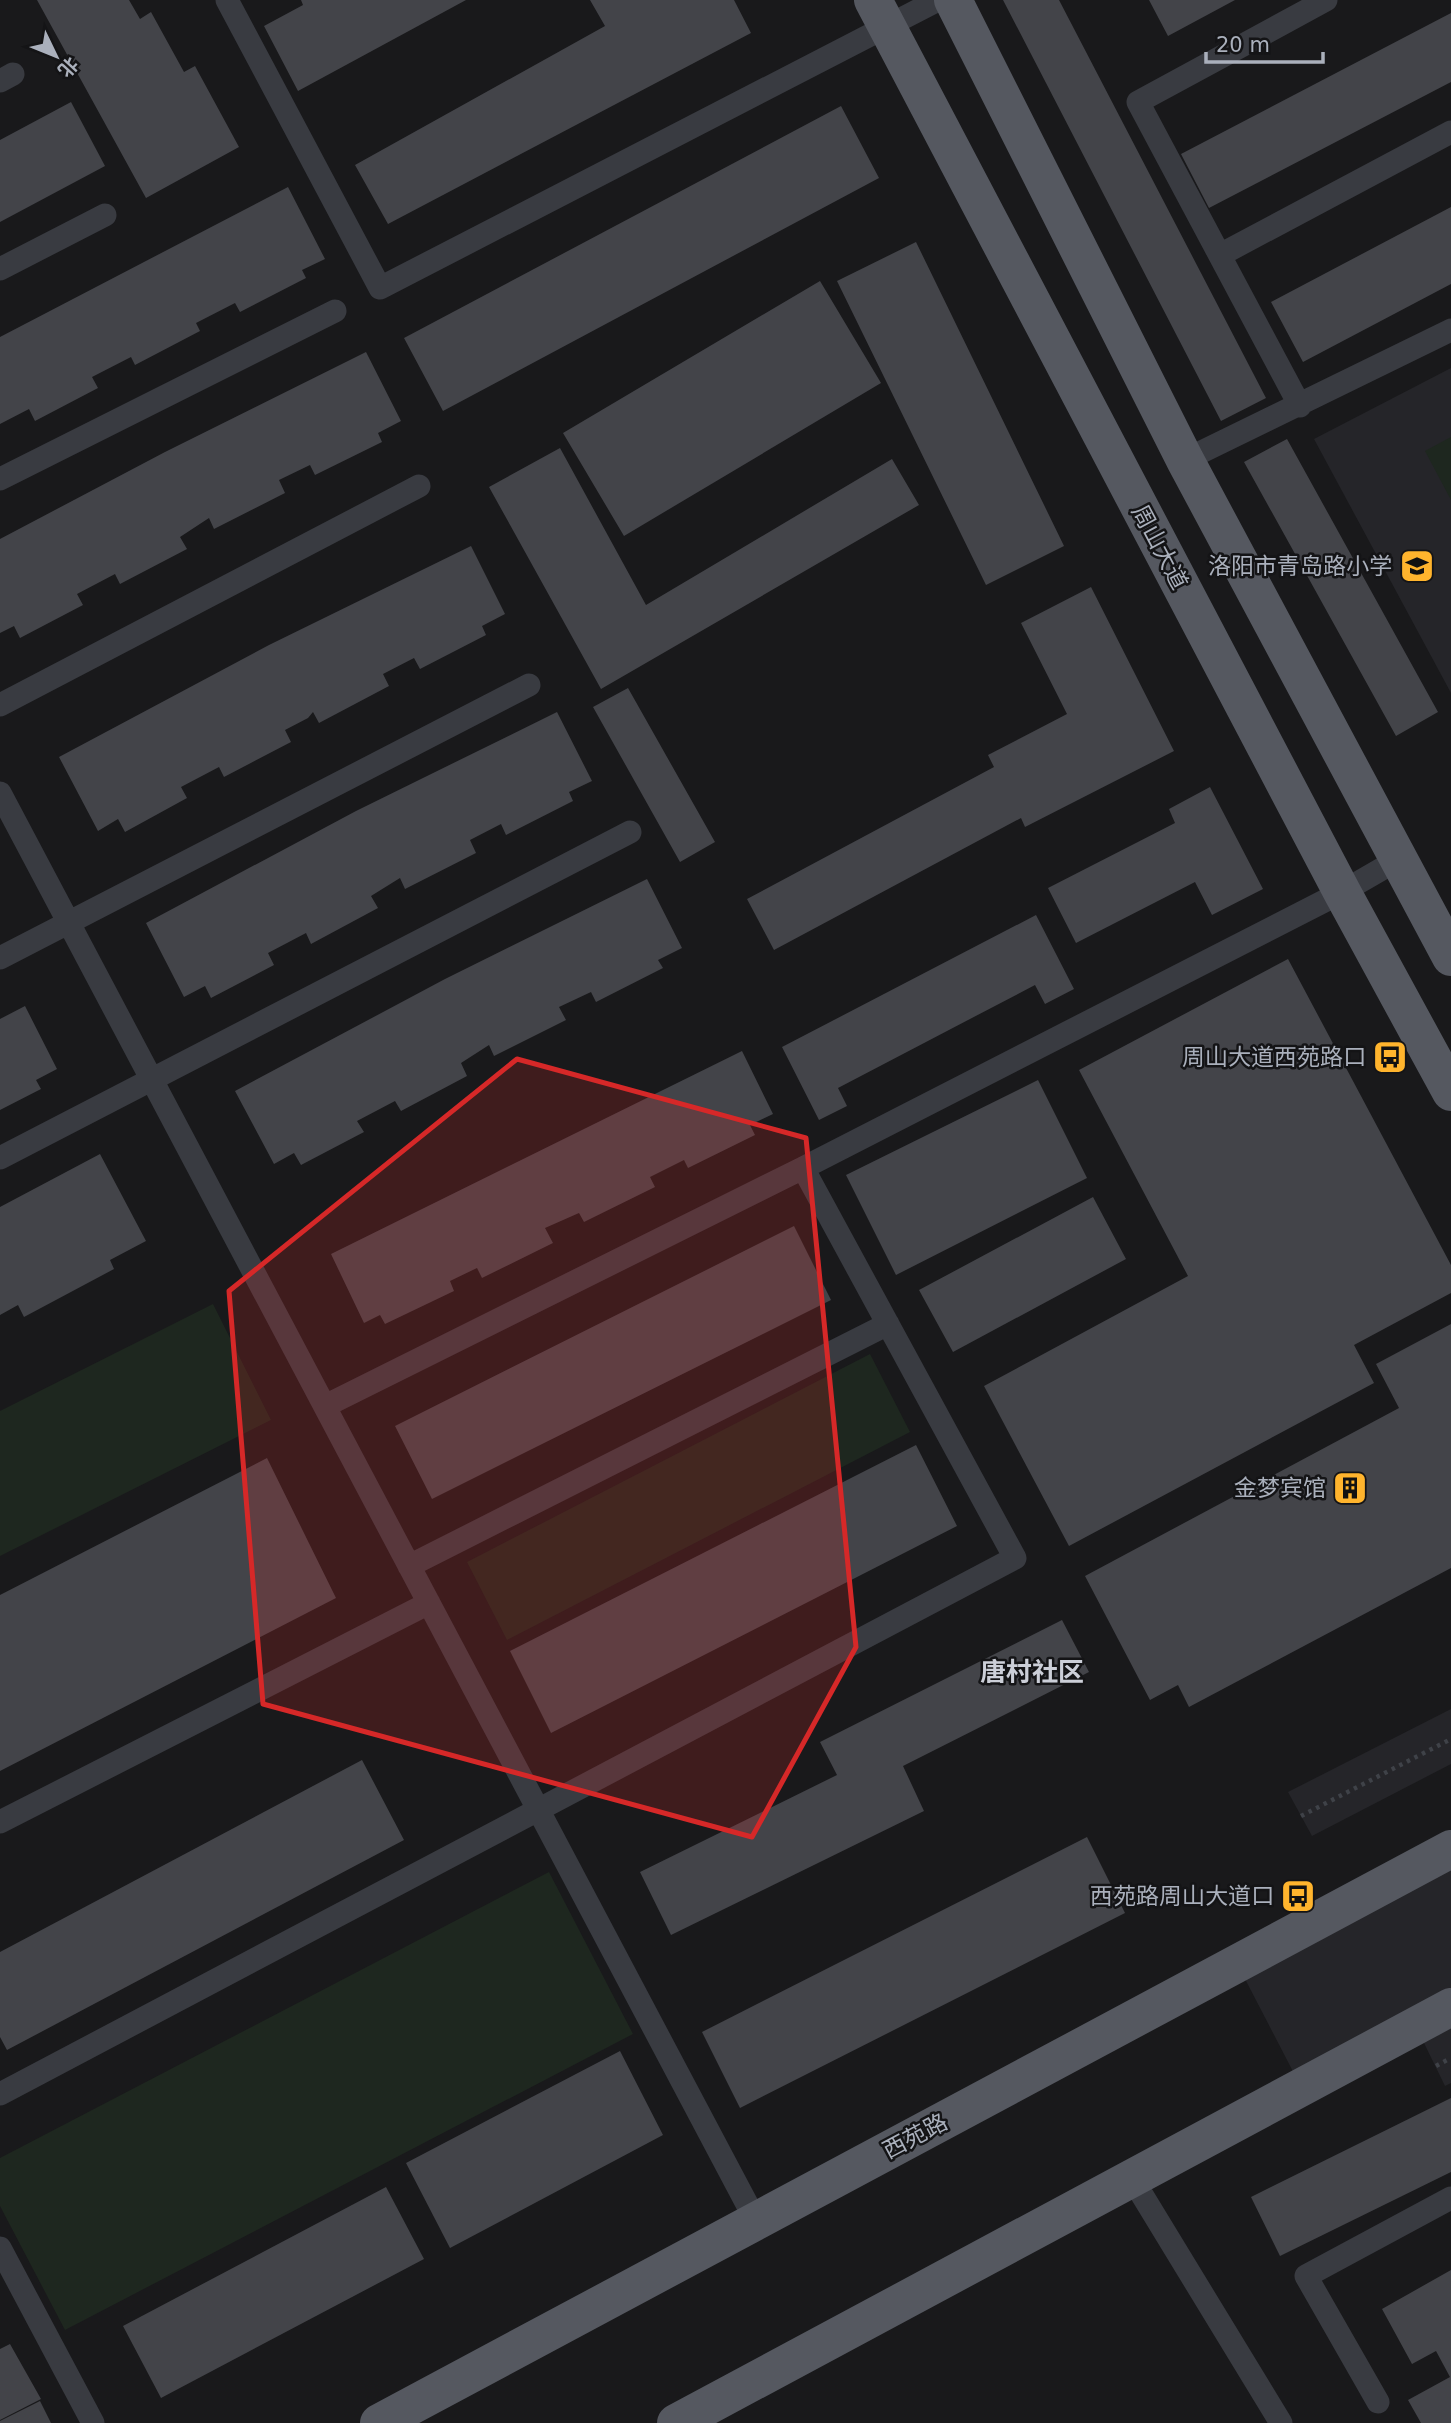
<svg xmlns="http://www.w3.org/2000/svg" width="1451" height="2423" font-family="'DejaVu Sans','Noto Sans SC',sans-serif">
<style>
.built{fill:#252529}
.green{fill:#1e271f}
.building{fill:#434449}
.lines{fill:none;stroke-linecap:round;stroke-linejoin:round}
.path{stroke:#3f4248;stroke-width:4.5;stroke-dasharray:3.5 5;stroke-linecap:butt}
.service{stroke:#393b41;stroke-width:23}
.primary{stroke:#555860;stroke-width:38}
.marked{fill:#d62828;fill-opacity:0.2;stroke:#d62828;stroke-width:5;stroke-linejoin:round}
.labels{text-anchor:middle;stroke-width:5;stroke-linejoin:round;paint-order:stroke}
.street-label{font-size:23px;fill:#aab0bc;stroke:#141416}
.poi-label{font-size:23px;fill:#aab0bc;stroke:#141416;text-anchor:end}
.quarter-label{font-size:26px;font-weight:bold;fill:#cccfd8;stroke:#141416}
</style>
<rect width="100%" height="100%" fill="#19191b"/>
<path class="built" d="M1451,368V693L1314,439Z
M1451,1709V1764L1312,1836L1288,1792Z
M1451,1868V2005L1300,2085L1244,1977Z
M1451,2028V2083L1445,2086L1424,2043Z"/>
<path class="green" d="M1451,437V500L1425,451Z
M213,1304L271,1420L0,1556V1411Z
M870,1354L910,1432L507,1640L467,1562Z
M549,1872L633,2034L65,2330L0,2206V2158Z"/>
<path class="building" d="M37,0H129L140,19L151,12L184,72L195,66L239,147L146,198Z
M301,0H466L298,91L264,26L303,5Z
M590,0H734L751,33L388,224L355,165L605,26Z
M1003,0H1059L1266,398L1221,421Z
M1149,0H1235L1168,36Z
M1451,13V82L1209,208L1181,154Z
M71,102L105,166L0,222V140Z
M841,106L879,178L443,411L404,338Z
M288,187L325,259L302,270L306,278L240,312L235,303L196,323L200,331L135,365L131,357L92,377L98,388L35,421L29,409L0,424V337Z
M1451,207V284L1303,362L1271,302Z
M916,242L1064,546L986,585L837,281Z
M820,281L881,383L624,536L563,433Z
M366,352L401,421L378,433L382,442L315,475L310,465L279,480L285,493L214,529L209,518L180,537L187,549L120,584L115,574L77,594L83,605L20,638L14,626L0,633V539L165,452Z
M1287,439L1438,712L1396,736L1244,462Z
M560,448L646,605L892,459L919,505L601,689L489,487Z
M471,546L505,614L482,626L486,635L420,669L414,658L383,674L389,686L319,723L313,712L308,718L285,730L291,742L224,777L219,767L181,787L187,798L125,832L118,819L98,831L59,757L269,645Z
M1091,587L1174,751L1025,827L1021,818L774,950L747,899L994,767L988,755L1067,714L1021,623Z
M628,688L715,842L680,862L593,707Z
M557,712L592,781L569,792L573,801L506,835L501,824L470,840L476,853L405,889L400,878L371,896L378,908L311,944L306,933L268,953L274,965L211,998L205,986L184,997L146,923L356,811Z
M1210,787L1263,889L1212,915L1195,882L1076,943L1048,888L1175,823L1169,809Z
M647,879L682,948L658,960L663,968L596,1002L591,992L559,1007L566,1020L494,1056L489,1045L461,1063L467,1076L401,1111L395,1101L357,1121L364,1132L301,1165L294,1153L274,1164L235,1091L445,979Z
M1036,915L1074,989L1045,1004L1035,985L838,1088L847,1106L819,1120L782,1047Z
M1288,959L1451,1265V1293L1354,1345L1374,1383L1069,1546L984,1386L1188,1276L1079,1070Z
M25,1006L57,1069L36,1080L41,1089L0,1110V1019Z
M742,1051L773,1114L750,1125L755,1135L688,1168L684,1160L650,1177L655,1187L584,1222L579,1213L545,1228L553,1243L482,1278L477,1268L450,1281L454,1291L385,1324L380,1315L364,1323L331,1254Z
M1038,1080L1087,1178L896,1275L846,1175Z
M100,1154L146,1241L110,1260L114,1269L24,1317L18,1305L0,1315V1207Z
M1093,1197L1126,1259L953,1352L919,1290Z
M794,1226L831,1300L432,1499L395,1426Z
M1451,1324V1568L1189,1707L1178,1685L1150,1700L1085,1576L1399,1408L1376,1364Z
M916,1445L957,1526L551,1733L510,1651Z
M267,1458L336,1598L0,1771V1595Z
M1062,1620L1089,1672L903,1766L924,1811L671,1935L640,1872L837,1775L820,1742Z
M362,1760L404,1840L7,2050L0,2037V1952Z
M1087,1837L1125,1913L740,2108L702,2032Z
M620,2051L663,2135L450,2248L406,2163Z
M1451,2098V2172L1280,2256L1251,2197Z
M386,2187L424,2259L161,2398L123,2326Z
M1451,2270V2423H1421L1408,2400L1450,2377L1436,2351L1412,2364L1382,2309Z
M10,2344L41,2399L0,2420V2349Z
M40,2401L51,2423H0V2421Z"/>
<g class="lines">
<path class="path" d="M1301,1816L1451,1739
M1436,2066L1451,2058"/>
<path class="service" d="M227,0L380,288L938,0
M0,81L13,74
M1220,255L1451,132
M0,269L105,215
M1300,406L1138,102L1326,0
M1185,460L1451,330
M0,479L335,311
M0,705L419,486
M0,793L756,2221
M0,958L529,685
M0,1158L630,832
M325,1406L803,1168L1342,892L1399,859
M409,1566L888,1324
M0,1822L429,1603
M0,2094L1015,1558L803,1168
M1133,2180L1281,2423
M0,2248L93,2423
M1378,2402L1306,2276L1451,2198"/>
<path class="primary" d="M873,0L1342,892L1451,1092
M953,0L1185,460L1451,957
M379,2423L1451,1849
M676,2423L1451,2007"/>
</g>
<path class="marked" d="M517,1059L806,1138L856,1647L752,1837L263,1704L229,1291Z"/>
<defs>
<g id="school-square" transform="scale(1.75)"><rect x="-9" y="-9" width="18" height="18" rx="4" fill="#ffb42d" stroke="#141416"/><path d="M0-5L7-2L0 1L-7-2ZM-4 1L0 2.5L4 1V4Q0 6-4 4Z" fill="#111"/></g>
<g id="bus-square" transform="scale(1.75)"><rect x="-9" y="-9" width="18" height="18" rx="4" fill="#ffb42d" stroke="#141416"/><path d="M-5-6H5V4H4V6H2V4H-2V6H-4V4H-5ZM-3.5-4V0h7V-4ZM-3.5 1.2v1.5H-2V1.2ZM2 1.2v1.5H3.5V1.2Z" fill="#111"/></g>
<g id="building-square" transform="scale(1.75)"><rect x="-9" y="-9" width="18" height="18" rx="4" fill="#ffb42d" stroke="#141416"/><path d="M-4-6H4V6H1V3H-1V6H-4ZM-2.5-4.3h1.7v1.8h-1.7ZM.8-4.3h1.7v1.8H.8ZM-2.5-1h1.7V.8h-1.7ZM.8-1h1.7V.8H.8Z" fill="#111"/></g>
</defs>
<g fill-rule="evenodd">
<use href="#school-square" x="1417" y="566"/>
<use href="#bus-square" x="1390" y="1057"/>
<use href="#building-square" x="1350" y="1488"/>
<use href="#bus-square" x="1298" y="1896"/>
</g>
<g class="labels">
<g class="street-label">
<text transform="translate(1160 547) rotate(62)" y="8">周山大道</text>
<text transform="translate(915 2136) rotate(-28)" y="8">西苑路</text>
</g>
<g class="poi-label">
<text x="1392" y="574">洛阳市青岛路小学</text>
<text x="1366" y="1065">周山大道西苑路口</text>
<text x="1326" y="1496">金梦宾馆</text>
<text x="1274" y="1904">西苑路周山大道口</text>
</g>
<g class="quarter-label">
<text x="1032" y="1681">唐村社区</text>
</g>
</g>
<g transform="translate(56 56) rotate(133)" stroke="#141416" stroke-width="5" paint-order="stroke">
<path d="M0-5L12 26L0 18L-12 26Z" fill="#aab0bc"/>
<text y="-10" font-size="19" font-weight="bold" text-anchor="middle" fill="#aab0bc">北</text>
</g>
<path d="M1206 52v10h117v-10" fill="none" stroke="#aab0bc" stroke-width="3.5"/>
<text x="1216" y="52" font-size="21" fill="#aab0bc" stroke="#141416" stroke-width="5" paint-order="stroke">20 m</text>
</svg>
